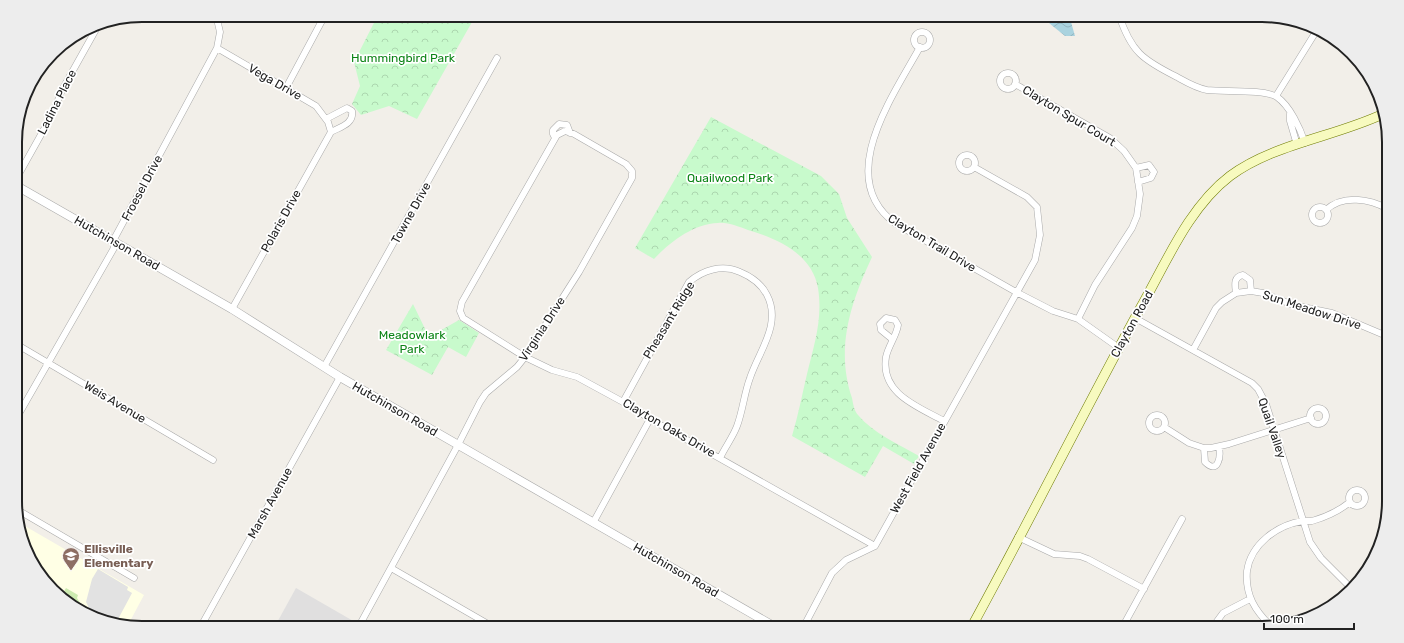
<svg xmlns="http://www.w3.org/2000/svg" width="1404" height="643" font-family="Rubik,sans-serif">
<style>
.residential{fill:#e0dfdf}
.education{fill:#ffffe5}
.grass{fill:url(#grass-tufts)}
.park{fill:url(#park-crowns)}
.parking{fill:#e2e2e2}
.water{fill:url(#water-waves)}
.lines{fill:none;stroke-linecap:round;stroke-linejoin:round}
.minor-casing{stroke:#a9a9a9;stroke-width:7}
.tertiary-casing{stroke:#a9a9a9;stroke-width:9}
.secondary-casing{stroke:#707d05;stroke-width:10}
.minor{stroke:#fff;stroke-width:6}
.tertiary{stroke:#fff;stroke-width:8}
.secondary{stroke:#f7fabf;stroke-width:9}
.labels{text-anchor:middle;stroke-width:3.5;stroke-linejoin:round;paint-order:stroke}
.park-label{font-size:12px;fill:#0c8416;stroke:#fff}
.street-label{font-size:12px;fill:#222;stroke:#fff}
.education-label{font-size:12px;font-weight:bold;fill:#785e54;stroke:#fff;text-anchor:start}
.rim{fill:none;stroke:#222;stroke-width:2}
</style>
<defs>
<pattern id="grass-tufts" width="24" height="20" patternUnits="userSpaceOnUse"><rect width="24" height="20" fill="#cdebb0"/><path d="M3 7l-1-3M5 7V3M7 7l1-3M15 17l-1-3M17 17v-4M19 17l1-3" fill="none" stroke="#b0c997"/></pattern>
<pattern id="park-crowns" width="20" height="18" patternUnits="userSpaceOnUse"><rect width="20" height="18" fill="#c8facc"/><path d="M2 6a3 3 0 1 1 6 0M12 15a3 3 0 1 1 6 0" fill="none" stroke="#acd6af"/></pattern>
<pattern id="water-waves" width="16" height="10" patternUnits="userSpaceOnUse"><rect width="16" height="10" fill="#aad3df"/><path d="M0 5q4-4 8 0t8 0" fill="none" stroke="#92b5bf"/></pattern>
</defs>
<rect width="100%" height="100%" fill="#f2efe9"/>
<path class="residential" d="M296,588L355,622L360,628H274Z"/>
<path class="education" d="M18,522L144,595L128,625L93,618L41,578Z"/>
<path class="grass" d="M66,588L78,595L77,598L86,613L56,589L63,593Z"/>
<path class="park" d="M378,15H476L417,119L389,106L361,115L352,104L360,86L354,62Z
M711,117L821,176L839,194L847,218L872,257C851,302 835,348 852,398C853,403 854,411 858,415C873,433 898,444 919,456L914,464L883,446L865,477L792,436C798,416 802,395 807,374C814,345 823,319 818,288C812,254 778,239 748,230C739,227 728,222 718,223C693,224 670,242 654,259L635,248Z
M413,304L429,337L459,320L479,333L466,357L448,347L432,375L386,350Z"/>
<path class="parking" d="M98,569L128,587L127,590L132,593L116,623L89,608L86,602L92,579Z"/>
<path class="water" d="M1044,15H1069L1075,36H1065L1049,23Z"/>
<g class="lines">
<g class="minor-casing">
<path id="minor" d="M1119,15C1131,52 1143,60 1177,77C1186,82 1196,88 1207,90C1224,92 1264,89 1277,97C1290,106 1300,128 1305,143
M1300,23L1315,32
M914 40a8 8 0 1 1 16 0a8 8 0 1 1-16 0Z
M920,47C893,96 833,179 896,224L1016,292L1053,311L1078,319L1119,348
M217,48L316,106L328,122L331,132L232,309
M1000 81a8 8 0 1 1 16 0a8 8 0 1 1-16 0Z
M1015,84L1110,138L1124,151L1136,168L1140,194L1137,216L1132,228L1095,285L1078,319
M286,88L325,15
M1276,96L1317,30
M1290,114V121L1297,145
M326,119L347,108L352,111C354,124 340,127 331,132
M555,138L553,134V130L559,124L567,125L570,133
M959 163a8 8 0 1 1 16 0a8 8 0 1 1-16 0Z
M1136,168L1149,165L1154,172L1151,178L1138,182
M15,181L52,115L62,90L99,24
M1312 215a8 8 0 1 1 16 0a8 8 0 1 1-16 0Z
M1326,210C1343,194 1370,199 1388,209
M1236,293C1235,285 1233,277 1243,275L1250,280L1251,291
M1135,318L1252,383L1258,389L1266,404L1310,542L1321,558L1352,589
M892,339L881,330L880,324L886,318L895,320L898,325C897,335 888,346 886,357C880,394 919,407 944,421
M16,344L213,460
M1193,350L1216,308L1222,302L1236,293L1251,291L1263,293L1293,305L1332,313L1389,337
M324,367L497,58
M623,402L689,282C703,270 722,264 740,272C752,277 761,283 767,295C782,324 759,351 750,378C744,394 743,410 737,426C733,437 725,447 720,458
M1310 416a8 8 0 1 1 16 0a8 8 0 1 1-16 0Z
M1149 423a8 8 0 1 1 16 0a8 8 0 1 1-16 0Z
M16,419L114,248L113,241L217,48L220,32L216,15
M1164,427L1189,443L1204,448H1211L1229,444L1311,418
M1204,448L1205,462C1218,475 1221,457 1219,447
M1349 498a8 8 0 1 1 16 0a8 8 0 1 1-16 0Z
M16,509L134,578
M593,523L650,419
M1018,537L1054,554L1080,556L1088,559L1144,589
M391,568L495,628
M1272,627C1255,611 1245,595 1247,571C1251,544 1277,525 1303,521C1306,521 1309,521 1312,521C1326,517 1339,511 1350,502
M200,628L340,377
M358,628L458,445L480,402L486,393L517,367L525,357L579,272L632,178V171L626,164L574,134L565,131L557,135L462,302L460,311L463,318L525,357L552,370L577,377L623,402L650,419L875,546
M803,628L832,573L846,560L875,546L1035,260L1040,235L1037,207L1027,197L974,167
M1122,628L1182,519
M1212,628L1223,613L1250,599"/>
</g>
<g class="tertiary-casing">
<path id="tertiary" d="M15,185L232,309L340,377L777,628"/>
</g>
<g class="secondary-casing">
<path id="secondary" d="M971,628C1029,522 1083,413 1141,307C1166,263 1189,207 1230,176C1273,144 1334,137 1383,114"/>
</g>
<use href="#minor" class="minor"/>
<use href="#tertiary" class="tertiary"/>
<use href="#secondary" class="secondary"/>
</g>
<defs>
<g id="school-pin" transform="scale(0.9)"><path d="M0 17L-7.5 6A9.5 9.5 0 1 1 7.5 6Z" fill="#8d6e63" stroke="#fff"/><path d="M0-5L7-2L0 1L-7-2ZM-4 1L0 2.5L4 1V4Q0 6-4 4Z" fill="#fff"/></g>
</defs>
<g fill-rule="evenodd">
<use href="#school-pin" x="71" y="556"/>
</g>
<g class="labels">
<g class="park-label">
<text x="403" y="62">Hummingbird Park</text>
<text x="730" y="182">Quailwood Park</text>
<text x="412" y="339">Meadowlark<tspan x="412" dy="14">Park</tspan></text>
</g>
<g class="street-label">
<text transform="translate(275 82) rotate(30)" y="4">Vega Drive</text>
<text transform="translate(57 102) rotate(-63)" y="4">Ladina Place</text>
<text transform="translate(1069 116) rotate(31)" y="4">Clayton Spur Court</text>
<text transform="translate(142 188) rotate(-62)" y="4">Froesel Drive</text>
<text transform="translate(411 213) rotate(-61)" y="4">Towne Drive</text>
<text transform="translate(281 221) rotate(-61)" y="4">Polaris Drive</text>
<text transform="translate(117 243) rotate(30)" y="4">Hutchinson Road</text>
<text transform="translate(932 243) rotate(31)" y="4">Clayton Trail Drive</text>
<text transform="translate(1312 310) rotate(18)" y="4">Sun Meadow Drive</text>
<text transform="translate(669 320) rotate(-59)" y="4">Pheasant Ridge</text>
<text transform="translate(1132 324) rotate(-61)" y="4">Clayton Road</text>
<text transform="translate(542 329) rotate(-57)" y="4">Virginia Drive</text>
<text transform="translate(115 402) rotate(31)" y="4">Weis Avenue</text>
<text transform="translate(395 409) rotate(30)" y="4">Hutchinson Road</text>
<text transform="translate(669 428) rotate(30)" y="4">Clayton Oaks Drive</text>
<text transform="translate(1272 428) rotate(71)" y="4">Quail Valley</text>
<text transform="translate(918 468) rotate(-61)" y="4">West Field Avenue</text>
<text transform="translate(270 503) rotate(-61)" y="4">Marsh Avenue</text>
<text transform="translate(676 570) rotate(30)" y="4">Hutchinson Road</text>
</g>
<g class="education-label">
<text x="84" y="553">Ellisville<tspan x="84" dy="14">Elementary</tspan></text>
</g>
</g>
<path d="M0 0H1404V643H0ZM142 22H1262A120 120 0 0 1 1382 142V501A120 120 0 0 1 1262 621H142A120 120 0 0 1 22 501V142A120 120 0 0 1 142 22Z" fill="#ededed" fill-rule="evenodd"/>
<path class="rim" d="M142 22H1262A120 120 0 0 1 1382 142V501A120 120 0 0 1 1262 621H142A120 120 0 0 1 22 501V142A120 120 0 0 1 142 22Z"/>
<path d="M1264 623v6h90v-6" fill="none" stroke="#222222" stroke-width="2"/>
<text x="1270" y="623" font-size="12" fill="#222222" stroke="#ffffff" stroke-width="3" paint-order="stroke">100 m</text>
</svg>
